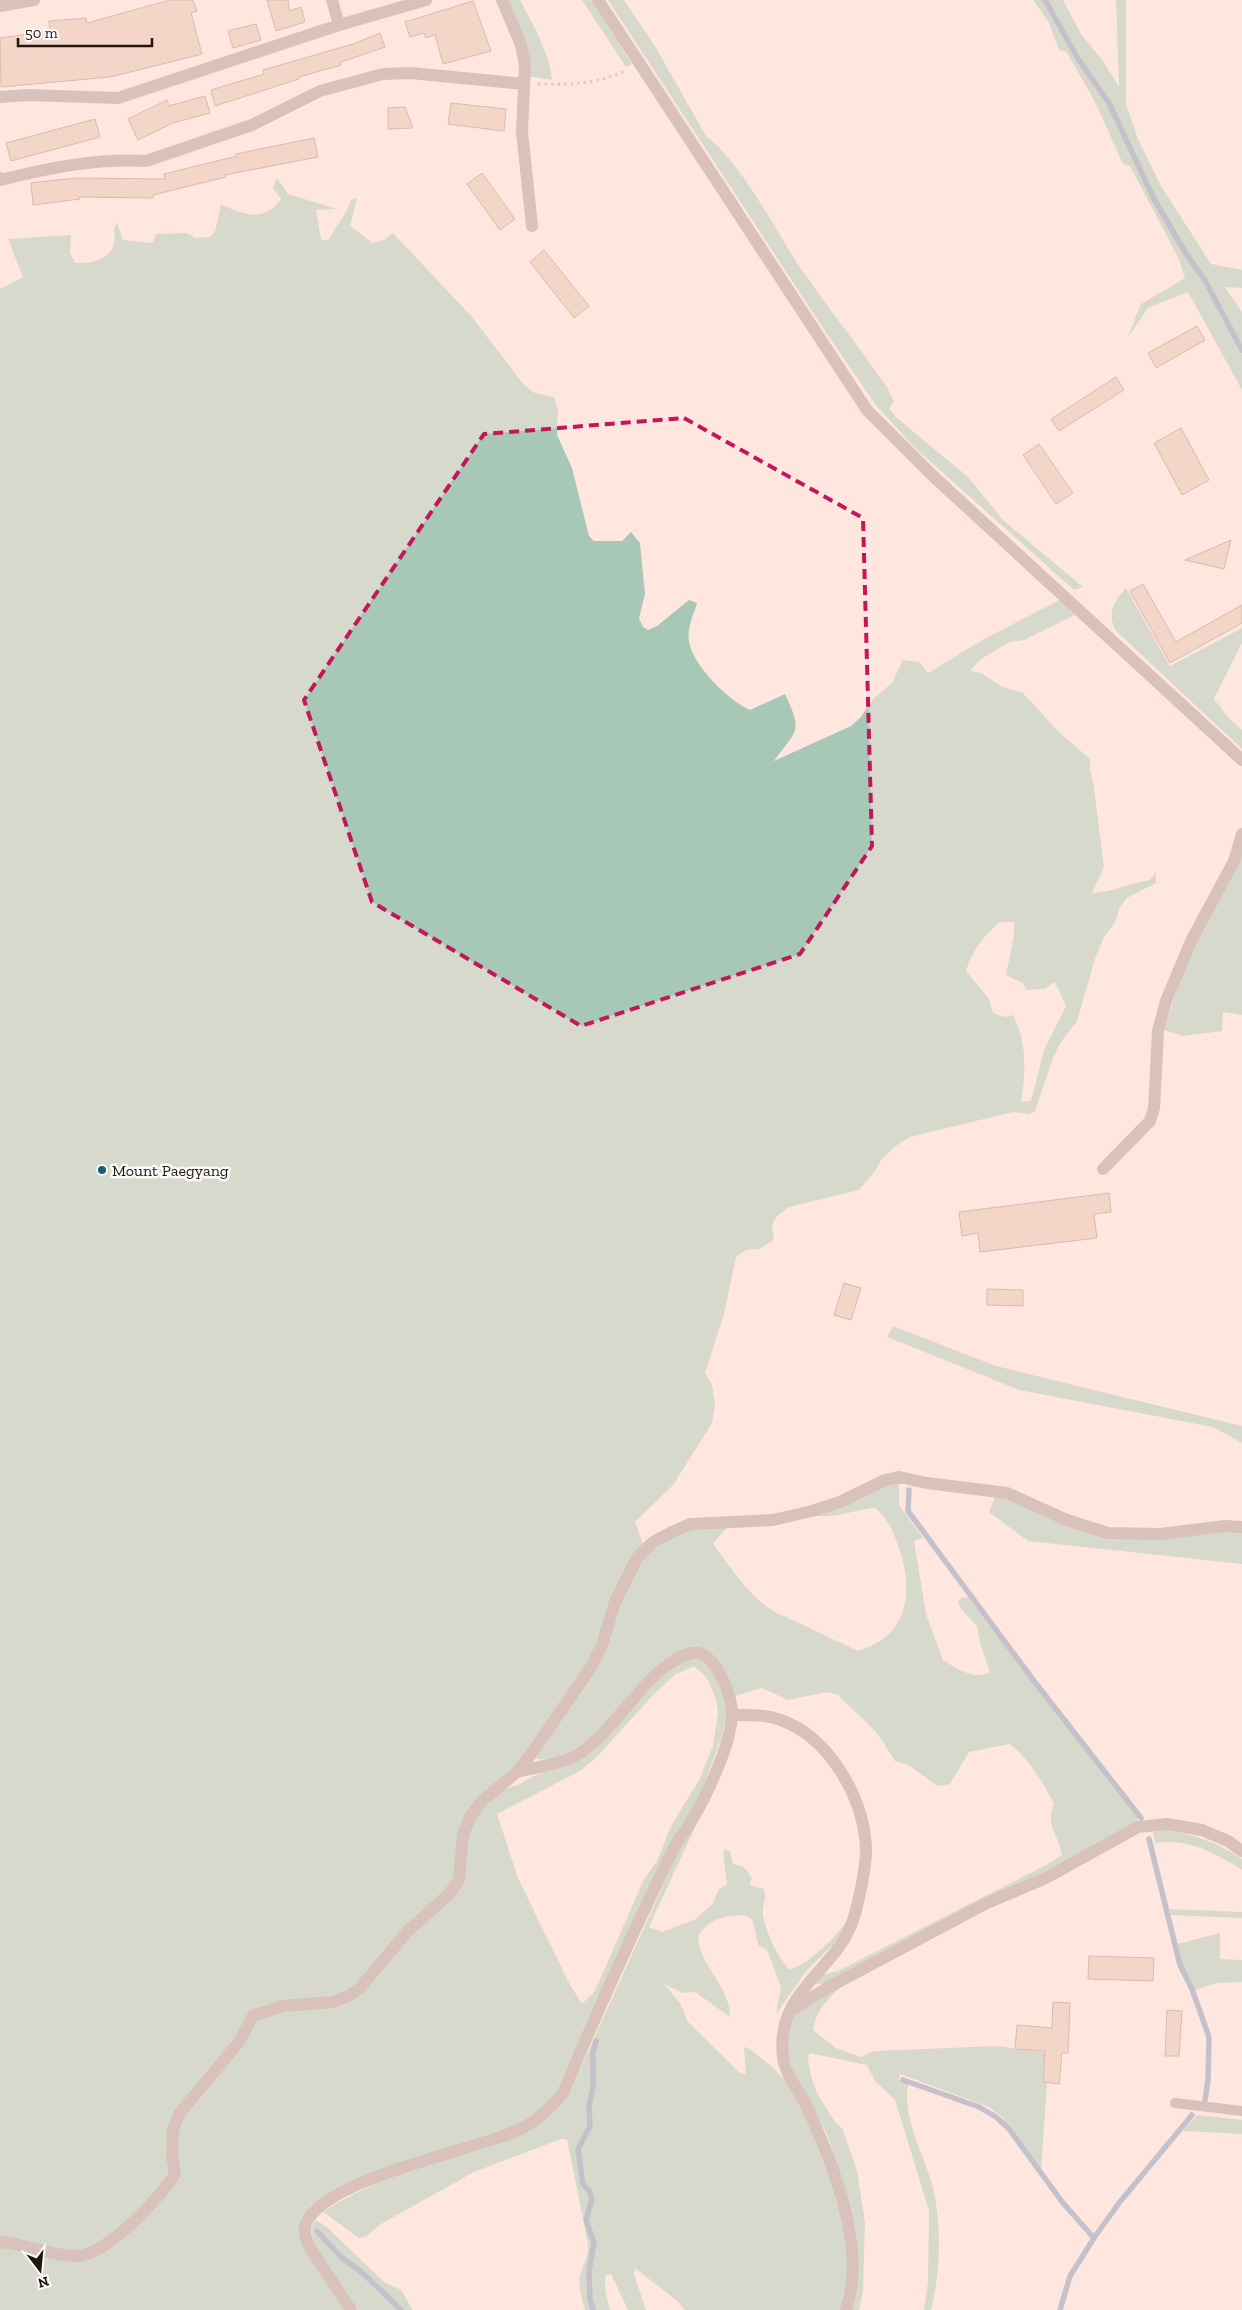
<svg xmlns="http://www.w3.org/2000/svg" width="1242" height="2310" font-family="'Zilla Slab',serif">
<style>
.green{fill:#a7c8b6;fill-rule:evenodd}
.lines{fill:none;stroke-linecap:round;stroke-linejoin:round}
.stream{stroke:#7e92b2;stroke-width:5.5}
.building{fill:#e5c0aa;stroke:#a68875}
.path{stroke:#bba7a0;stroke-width:3;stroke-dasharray:2.5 4;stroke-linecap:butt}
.service{stroke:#a89590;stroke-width:10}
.minor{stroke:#a89590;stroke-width:12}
.marked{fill:none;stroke:#c2185b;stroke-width:4;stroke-dasharray:10 6;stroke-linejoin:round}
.poi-dot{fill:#17626f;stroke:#fafafa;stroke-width:2}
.labels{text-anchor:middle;stroke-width:5;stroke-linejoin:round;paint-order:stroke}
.poi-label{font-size:16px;fill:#231611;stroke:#fafafa;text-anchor:start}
</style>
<rect width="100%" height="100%" fill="#ffe7df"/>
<path class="green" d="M508,0H520C533,25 549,51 552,80L528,76Z
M582,0H591L632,64L626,67Z
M608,0H624L655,46L706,136C742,163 775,230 801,269C829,309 859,347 887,387L894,402L889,408L897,418L968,477L1004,521L1083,587L1074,590L913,446L875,404L823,328Z
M1033,0H1044L1076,58L1108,104L1152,197L1184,253L1221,310L1242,354V390L1188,292L1148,308L1128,337L1141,304L1185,278L1179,259L1130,166L1123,164L1094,100L1066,51L1059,50L1048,21Z
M1047,0H1063L1081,34L1103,61L1119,87L1116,0H1126V104L1138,139L1161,186L1211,264L1242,270V288L1225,287L1242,312V347L1206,278L1186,251L1154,196L1110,102L1078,56Z
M277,178L288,194L337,209L316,210L321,240H328C336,226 346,215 351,200L357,198L350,226L373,243L384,240L393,233L472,317L524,385L535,393L554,397L558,410L557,435L572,468L589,536L594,541H622L631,532L640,543L645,594L639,618L643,627L648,630L657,626L689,600L697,603C693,616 687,628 689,641C692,665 729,701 750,710L785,694C804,734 796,730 774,761L851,726L861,717L874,698L892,683L903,660L920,662L928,673L986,638L1060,600L1075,615L1024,640L1009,642L980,660L970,671L981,673L1003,687L1023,693L1058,731L1090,759V770L1093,781L1104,867L1092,893C1114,892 1130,883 1150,880L1156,872V883L1127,898L1119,909L1115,922L1104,937L1095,959L1077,1021L1061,1042L1053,1058L1035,1111L1029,1114L1013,1112L910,1137L898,1144L881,1160L875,1171L859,1190L789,1207L777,1216L772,1225L774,1240L759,1249L746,1250L736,1257L724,1314L705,1373L712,1385L715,1405L712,1423L673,1485L635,1522L644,1547L588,1665L514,1769L479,1798L455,1879L357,1986L332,1998L266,2006L176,2112L171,2173L163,2186L105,2240L78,2252L0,2238V289L23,277L8,239L71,235L70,253L75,263C98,264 119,256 114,229L117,223L123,240L153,243L156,234L187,233L195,238L209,237L215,232L221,204C245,216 264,222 281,199L273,188ZM1000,922H1014V935L1006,975L1023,983L1026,990L1044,989L1055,982L1066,1006L1044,1050L1031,1101L1021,1102C1026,1072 1027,1042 1013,1015L1005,1017L993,1013L989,999L966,971C972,950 984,936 1000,922Z
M1126,588L1170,666L1242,628V643L1214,699L1226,715L1242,730V749L1115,630C1107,611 1114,602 1126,588Z
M1242,853V1015L1223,1012L1222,1031L1183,1036L1164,1030L1184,968Z
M893,1326L996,1366L1242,1426V1443L1213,1427L1019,1390L887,1337Z
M899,1481V1505L923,1538L914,1541L926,1614L943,1660C957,1668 973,1681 990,1672L980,1643L977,1626L961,1609L958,1602L961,1598L968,1597L1137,1817V1823L1100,1845L823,1984H813L822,1971L826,1974L838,1971L1048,1864L1062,1855C1058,1833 1045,1827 1054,1804C1042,1781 1031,1761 1010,1744L969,1752L950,1784L938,1786L908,1765L895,1761L877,1733L838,1695L828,1692L788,1700L762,1688L735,1696L723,1669L711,1653L695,1647L676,1653L589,1739C574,1750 555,1762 536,1759L640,1561C670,1531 688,1528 729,1526L713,1543C729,1566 757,1608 784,1616L858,1651C907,1637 914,1594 900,1551C894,1534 889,1519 875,1508C855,1509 833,1520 813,1515L870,1490Z
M996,1495L1090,1532L1242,1531V1564L1028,1541L989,1512Z
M695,1658L705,1662L714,1674L725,1699L727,1715L721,1738L702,1791L559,2091L548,2104L516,2126L388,2167L300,2223L345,2310H0V2246L78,2260L169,2191L178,2131L183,2115L256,2019L268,2013L334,2006L453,1896L467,1837L473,1819L499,1791L520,1784L545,1770L564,1766L642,1698L663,1676L681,1662ZM694,1666L707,1678L716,1699L718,1713L713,1746L699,1780L671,1826L657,1861L643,1881L595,1991L582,2004L568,1981L518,1878L497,1814L580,1771L596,1758L654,1694L676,1674Z
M697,1823L649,1927L662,1932L696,1919L713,1903L719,1889L727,1884L723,1853L725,1849L730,1851L733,1864C744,1866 748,1869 752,1879L749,1885L764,1889C768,1899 761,1906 763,1916C767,1935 777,1956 790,1970C814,1960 833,1939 849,1919L837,1941L807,1970L776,2014L781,1987L767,1950L759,1946C756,1939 755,1925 752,1920C746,1911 720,1917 712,1922C706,1925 702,1930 698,1936C699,1966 730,1985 730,2017L695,1992L683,1993L664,1984L680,2003L688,2022L739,2072L746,2075L744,2047C752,2049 754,2053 760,2057C767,2063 774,2068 780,2075C814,2112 846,2210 847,2261C848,2277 844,2294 841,2310H685L676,2300L635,2268L634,2274L646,2310H628L611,2274L606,2275C603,2289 607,2297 610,2310H594L591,2299L590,2271L594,2243L587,2220L592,2199L589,2190L583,2184L579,2149L590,2126L596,2041L592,2053L589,2126L578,2149L582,2184L588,2191L591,2199L585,2221L593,2243L589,2271V2299L593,2310H585C581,2297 577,2284 581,2271C585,2261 589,2255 588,2244L567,2139H561L474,2172L381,2224L365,2237L359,2238L323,2212C344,2198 367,2187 391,2177C451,2154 525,2150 568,2096L681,1846Z
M1165,1830C1194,1834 1218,1843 1242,1859V1870C1215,1853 1188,1838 1155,1843L1153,1832Z
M1170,1909L1242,1912V1918L1171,1915Z
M1220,1933V1959L1242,1960V1982L1217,1983L1195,1990L1181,1961L1177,1944Z
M845,1984C830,1996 816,2010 813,2030L836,2048L861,2057L874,2051L997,2046L1049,2053L1041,2171L1002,2117L989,2107L900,2074L899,2080L909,2083C900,2111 924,2156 932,2184C942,2224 941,2270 931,2310H924L928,2283L929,2211L895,2100L875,2081L867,2065L809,2053L808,2060L811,2076L817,2093L833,2119L843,2130L857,2171L865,2222L863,2291L859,2310H851L842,2181L827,2134L793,2070L789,2056L786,2039L795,2011Z
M1197,2115L1242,2120V2134L1183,2131Z
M316,2220L327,2227L384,2282L401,2290L413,2310H402L365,2275L341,2256L317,2230L340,2257L364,2276L401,2310H358L313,2243L311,2227Z"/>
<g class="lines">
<path class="stream" d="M1045,0L1077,57L1109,103L1153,197L1185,252L1204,279L1242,350
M909,1490L908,1511L1034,1681L1141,1818
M1149,1839L1180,1965L1192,1989L1209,2037L1208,2080L1205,2100
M903,2080L979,2107L996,2117L1009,2129L1063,2203L1094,2238
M317,2231L341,2257L365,2275L401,2310
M593,2310L590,2299L589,2271L594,2243L586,2220L592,2199L589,2191L583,2184L578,2149L590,2126L589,2106L593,2087V2053L596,2041
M1060,2310L1070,2276L1094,2238L1119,2203L1192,2115"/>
</g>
<path class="building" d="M170,0H193L197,11L191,13L202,54L110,77L1,87L0,38L50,31L49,21L86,18L87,23Z
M267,0H288L289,11L301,7L305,22L276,31Z
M473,1L491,51L443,64L435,35L426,38L424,33L410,37L405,22Z
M256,24L261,40L233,48L228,31Z
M380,33L385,47L341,62V65L299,77V79L215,106L211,90L264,74L263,70L353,44Z
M205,96L210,113L173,123L138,140L128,119L167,100L169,106Z
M451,103L506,109L504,131L448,124Z
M405,107L413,128L388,129V108Z
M95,119L100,137L11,161L6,143Z
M314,138L318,157L225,175L226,177L153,195V198L79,197L80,199L33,205L31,183L74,178L165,179L164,174L237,156L236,154Z
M482,173L515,219L500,230L467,184Z
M544,250L589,306L574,318L530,262Z
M1197,326L1205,340L1156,368L1148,353Z
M1116,377L1124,390L1059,431L1051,419Z
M1181,428L1209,480L1182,495L1154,443Z
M1039,444L1073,493L1056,504L1023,455Z
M1231,540L1224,569L1185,560Z
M1143,584L1176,642L1242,605V623L1170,663L1130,591Z
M1109,1193L1111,1212L1094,1214L1097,1238L980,1252L978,1233L962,1236L959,1212Z
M844,1283L861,1288L851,1320L834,1315Z
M987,1289L1023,1290V1306L987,1305Z
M1089,1956L1154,1958L1153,1981L1088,1979Z
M1053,2002L1070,2003L1068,2053H1062L1059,2084L1043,2082L1045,2051L1015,2049L1017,2025L1052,2028Z
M1167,2010L1182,2011L1179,2056H1165Z"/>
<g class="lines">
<path class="path" d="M538,84C570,85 597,84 627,70"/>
<path class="service" d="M1175,2103L1242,2111"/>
<path class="minor" d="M332,0L339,25
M502,0L521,45L525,65L522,132L532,226
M598,0L867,410L933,476L1242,760
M0,6L34,0
M0,97L27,95L118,98L339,25L426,0
M0,178L1,180C48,168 97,158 146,161L252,125L320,91L383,74L411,73L524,84
M1103,1169L1150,1121L1154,1108L1158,1031L1166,1001L1191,941L1234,861L1242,834
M732,1715C748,1715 766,1714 781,1720C830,1738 864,1798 866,1849C866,1868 859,1901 853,1920C837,1970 775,1991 783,2056C785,2076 799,2089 807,2107C833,2163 867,2248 846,2310
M792,2010L827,1988L987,1903L1046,1878L1138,1827L1167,1824L1202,1830L1228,1841L1242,1851
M0,2242C26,2244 50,2256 76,2256C106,2256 160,2198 175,2174L172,2154L173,2130L179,2114L239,2042L253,2016L283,2006L333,2002L348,1996L359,1989L407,1932L449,1894L459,1880L463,1835L470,1817L482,1801L517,1772L534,1750L591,1667L602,1645L615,1602L637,1558L653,1542L670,1533L690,1524L773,1520L812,1511L840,1502L885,1480L899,1477L927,1483L1007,1493L1067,1520L1108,1533L1160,1534L1225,1526L1242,1527
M351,2310L308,2245C306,2238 303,2230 306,2223C329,2177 469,2152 516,2131C535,2123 550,2109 563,2093C598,2010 635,1927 675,1846C680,1837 687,1829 692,1820C707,1795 731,1744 732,1715C733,1697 715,1650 693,1653C652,1659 615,1734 575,1756C557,1765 536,1767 517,1772"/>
</g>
<path d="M0 0H1242V2310H0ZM684,418L863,518L872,846L800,954L581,1026L372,902L304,700L484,434Z" fill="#ffe7df" fill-opacity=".55" fill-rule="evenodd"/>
<path class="marked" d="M684,418L863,518L872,846L800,954L581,1026L372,902L304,700L484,434Z"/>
<circle class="poi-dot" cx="102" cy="1170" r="5"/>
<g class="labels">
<g class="poi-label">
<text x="112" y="1176">Mount Paegyang</text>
</g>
</g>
<g transform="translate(40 2270) rotate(164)" stroke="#fafafa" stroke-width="4" paint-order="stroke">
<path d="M0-4L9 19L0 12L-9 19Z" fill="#231611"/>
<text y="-8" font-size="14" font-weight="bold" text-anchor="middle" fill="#231611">N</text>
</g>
<path d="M18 38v8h134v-8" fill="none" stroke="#231611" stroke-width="2.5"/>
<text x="25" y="38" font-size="15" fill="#231611" stroke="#fafafa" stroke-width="4" paint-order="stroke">50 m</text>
</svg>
